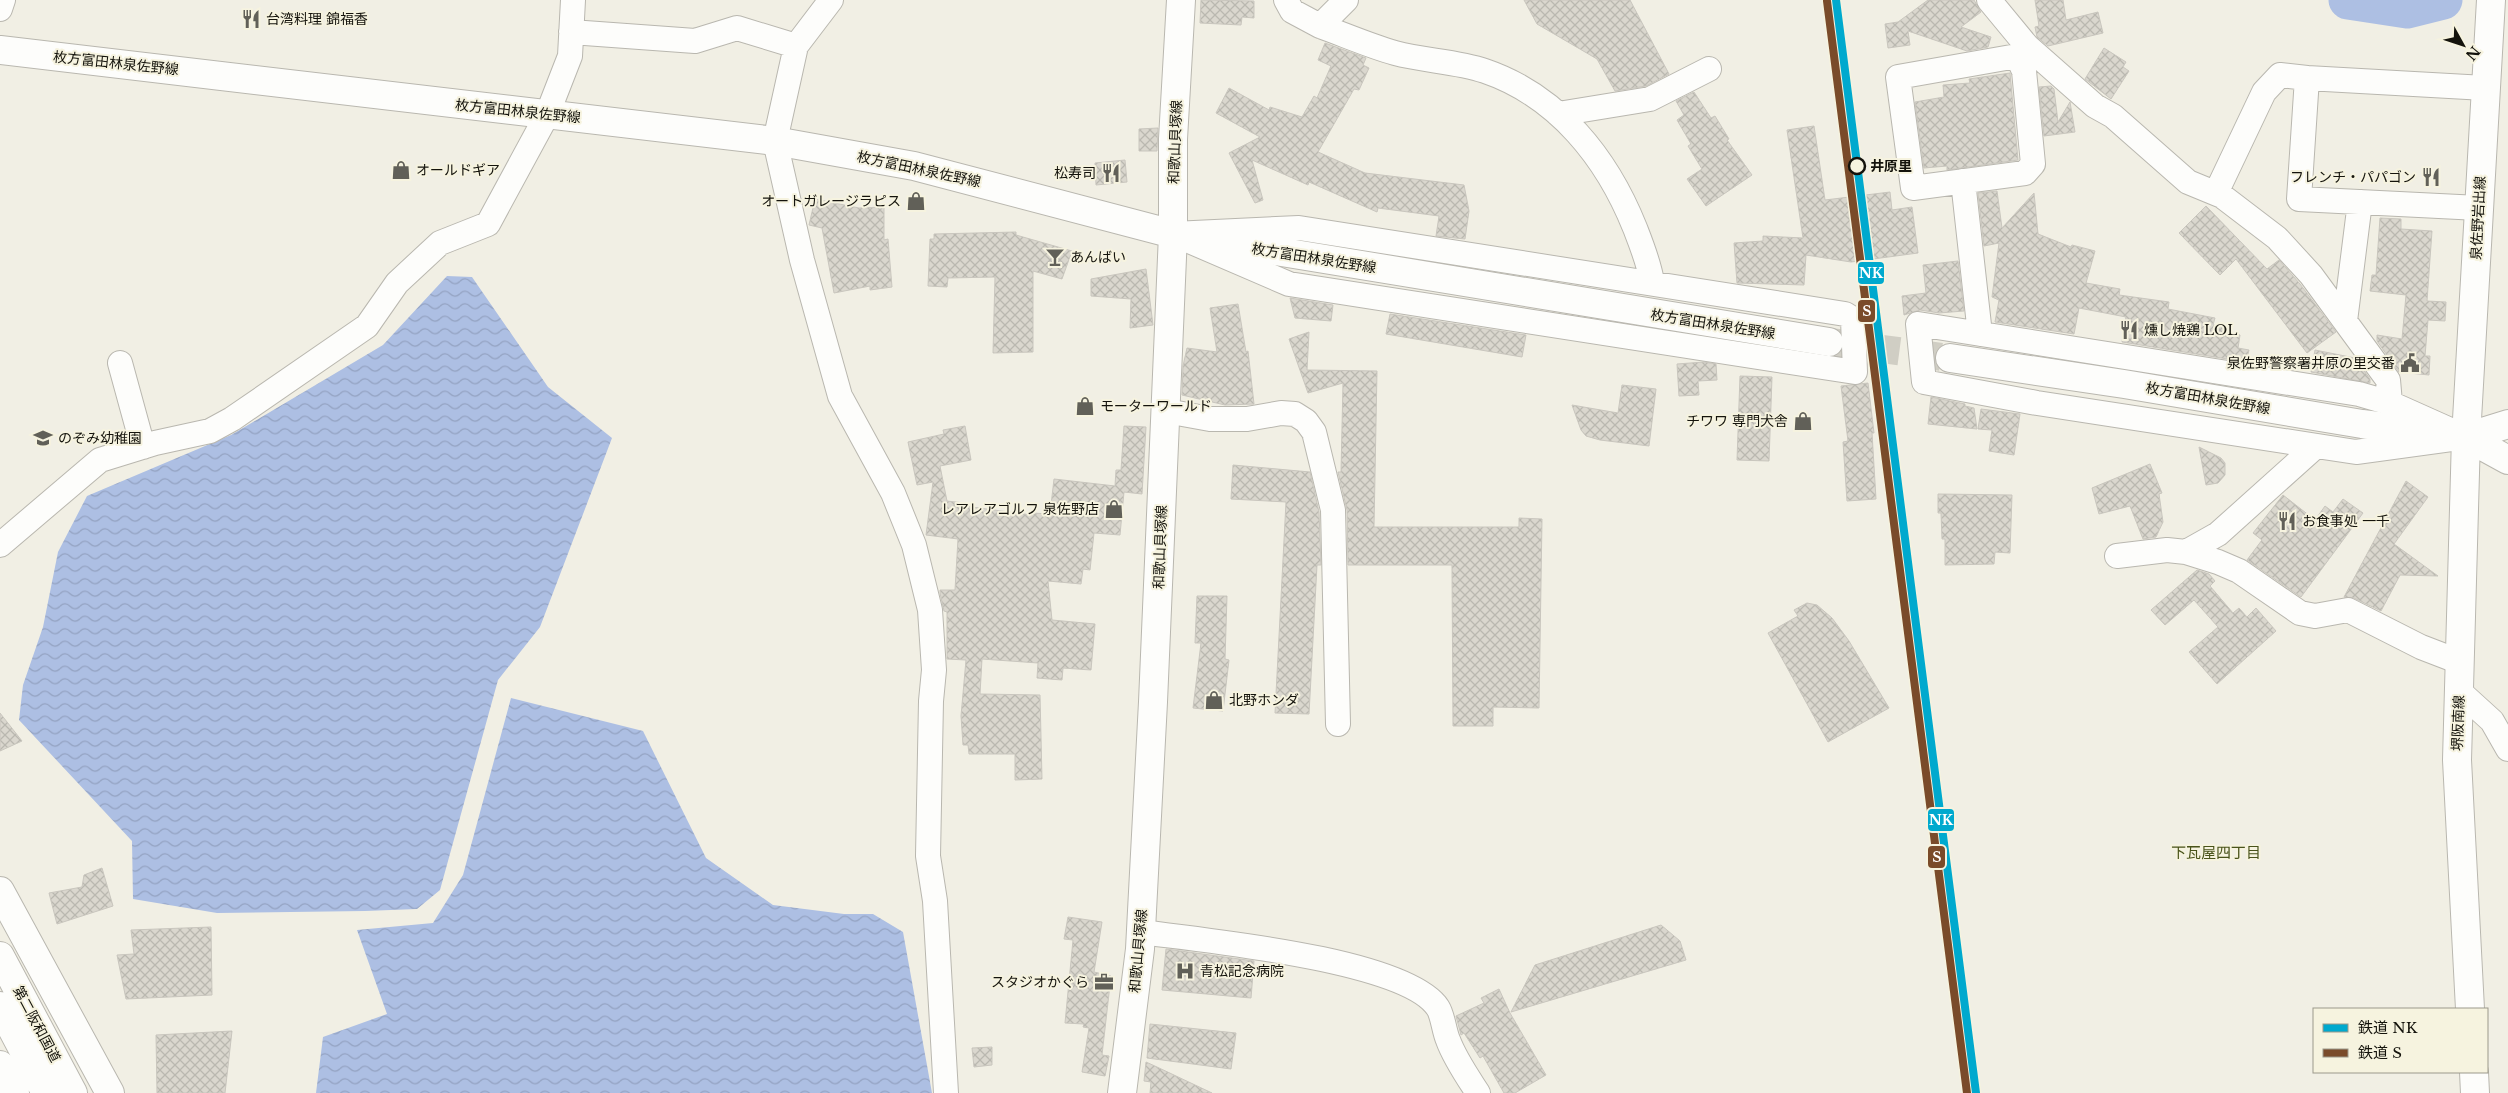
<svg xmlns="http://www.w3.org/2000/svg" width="2508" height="1093" font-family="'Libre Baskerville','Noto Sans JP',serif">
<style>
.water{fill:url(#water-waves)}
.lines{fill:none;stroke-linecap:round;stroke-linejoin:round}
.river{stroke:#adbfe3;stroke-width:39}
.building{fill:url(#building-cross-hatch);stroke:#c9c6be}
.major-tunnel{stroke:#d0cec4;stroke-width:28;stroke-dasharray:28 14;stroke-linecap:butt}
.minor-casing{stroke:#b9b7af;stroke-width:26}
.major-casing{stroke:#b9b7af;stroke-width:30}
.highway-casing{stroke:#b9b7af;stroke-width:30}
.minor{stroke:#fdfdfb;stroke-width:24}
.major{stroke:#fdfdfb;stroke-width:28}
.highway{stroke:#fdfdfb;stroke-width:28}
.rail-1-casing{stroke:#f6f3df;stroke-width:11}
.rail-2-casing{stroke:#f6f3df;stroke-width:11}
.rail-1{stroke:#00a9ce;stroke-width:8}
.rail-2{stroke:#7a4b2a;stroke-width:8}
.stop-dot{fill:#f6f3df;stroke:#14130c;stroke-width:2.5}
.labels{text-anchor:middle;stroke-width:4;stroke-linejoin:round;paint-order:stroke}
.poi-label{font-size:14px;fill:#14130c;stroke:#f6f3df;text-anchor:start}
.street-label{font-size:14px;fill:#14130c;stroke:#f6f3df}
.stop-label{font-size:14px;font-weight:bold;fill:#14130c;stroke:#f6f3df;text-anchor:start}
.neighbourhood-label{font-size:15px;fill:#49531a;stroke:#f6f3df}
.line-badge{stroke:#f6f3df;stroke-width:2}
.badge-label{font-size:14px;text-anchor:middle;font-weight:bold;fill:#fff}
</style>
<defs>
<pattern id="water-waves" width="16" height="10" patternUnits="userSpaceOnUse" patternTransform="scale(1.25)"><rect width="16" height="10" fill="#adbfe3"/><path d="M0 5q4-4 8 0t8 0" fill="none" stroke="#94a3c2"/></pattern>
<pattern id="building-cross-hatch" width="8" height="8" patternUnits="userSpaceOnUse" patternTransform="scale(1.25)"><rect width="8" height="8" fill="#dad7ce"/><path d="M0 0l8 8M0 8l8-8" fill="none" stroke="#bab8b0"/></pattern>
</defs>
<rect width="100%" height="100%" fill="#f1efe4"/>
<path class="water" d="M447,276L472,277L548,387L612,438L540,627L498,680L440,890L417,909L365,911L217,913L133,899L132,841L19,720L23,685L43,627L58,552L87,496L231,435L383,345Z
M511,698L643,731L706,858L773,905L844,914H873L903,932L932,1093H316L323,1037L387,1014L357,930L433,923L463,875Z"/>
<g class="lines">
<path class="river" d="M2348,0L2407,9L2443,0"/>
</g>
<path class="building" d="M1201,0L1254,1V18L1242,17L1241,25L1200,23Z
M1524,0H1630L1669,74L1646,86L1615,91L1597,59L1537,24Z
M1928,0H1974L1981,12L1961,27L1991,37L1988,47L1967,51L1908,31L1910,45L1888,48L1885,24L1898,22Z
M2035,0H2063L2066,20L2098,12L2103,33L2048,46L2037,37L2035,27L2039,26Z
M1325,43L1366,58L1363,65L1369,68L1359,90L1354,89L1318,152L1365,173L1464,185L1469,211L1465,239L1436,236L1439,216L1378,208L1377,212L1309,182L1308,185L1252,160L1263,200L1255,203L1229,153L1260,137L1216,113L1229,88L1269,110L1270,107L1302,117L1314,96L1317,98L1331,66L1318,60Z
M2104,48L2126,62L2123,67L2129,71L2111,99L2085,79Z
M2010,73L2018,160L1947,170V166L1924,168L1915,102L1944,97L1943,85L1970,83L1969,79Z
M2051,86L2054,89L2058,122L2070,102L2075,132L2044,136L2039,87Z
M1694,92L1711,118L1715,116L1729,139L1727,140L1752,175L1706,206L1687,179L1702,169L1688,146L1691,144L1677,120L1684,115L1676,101Z
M1814,126L1825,200L1890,192L1892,210L1912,207L1918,253L1851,262L1806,255L1804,285L1737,283L1734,243L1763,241V236L1803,238L1787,130Z
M1158,128L1157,151H1139V129Z
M1125,160L1127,182L1096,185L1095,163Z
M1997,191L2002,228L2034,193L2038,234L2071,247L2072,245L2095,251L2086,283L2120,289L2119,295L2169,302L2168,309L2215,318L2213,325L2229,327L2228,333L2240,335L2238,348L2249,350L2246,362L2122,342L2126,317L2079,308L2074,334L1995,322L1999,300L1992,297L1999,243L1984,246L1978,193Z
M815,199L859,208L884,207V240L888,239L892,287L870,290V286L834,293L822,228L809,225Z
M2206,206L2267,269L2279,260L2300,284L2336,332L2307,353L2236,259L2220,275L2179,233Z
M2380,218L2401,219V229L2432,231L2427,301L2446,302L2445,321L2428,320L2425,356H2430L2429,375L2399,372L2377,341V335L2402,339L2406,295L2370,291L2372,275H2376Z
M1016,232V235L1072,251L1062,279L1033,271V352L993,353L995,277L948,278L947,287L928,286L930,239H934V234Z
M1958,261L1964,311L1939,313L1920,310L1904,315L1902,296L1926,293L1923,265Z
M1146,269L1153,325L1130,328L1131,299L1091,296V279Z
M1290,298L1333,305L1331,321L1295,318Z
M1238,304L1246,352L1248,351L1254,404L1225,405L1182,395L1183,366L1187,348L1217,352L1210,308Z
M1390,314L1526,335L1522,357L1386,334Z
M1309,332L1307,370L1377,371L1374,527H1519V518L1542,519L1539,708L1493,707V726H1453L1452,565H1348L1347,510L1338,472H1341L1343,383L1308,393L1289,339Z
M2315,350L2355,358L2370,379V383L2311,372Z
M1704,362L1716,364L1717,380L1698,381L1699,395L1679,396L1677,364Z
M1740,376L1772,377L1769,461L1737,460Z
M1868,383L1874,433H1872L1876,499L1847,501L1843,442L1848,441L1841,386Z
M1622,385L1656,389L1649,446L1600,440L1586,436L1581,430L1572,405L1618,413Z
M1931,397L1965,404V406L1974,408L1977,429L1928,424Z
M1981,409L2020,414L2014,455L1989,451L1992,430L1978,429Z
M965,426L971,460L940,466L947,501L964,503V506L1032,515V513L1050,514L1054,479L1115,486L1116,470H1121L1124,426L1146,427L1142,494L1124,492L1120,535L1094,533L1090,570L1083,569L1081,584L1048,581L1052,620L1095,624L1091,670L1063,668L1062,680L1037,678L1038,663L982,659L980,694L1040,695L1042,779L1015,780V754H969L968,745H963L961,716L966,660L947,659V612L944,611L940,593V590H955L958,539L926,535L933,482L917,485L908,442L944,434L943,430Z
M2199,447L2221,458L2225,463V475L2218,483L2206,485Z
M2150,464L2162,493L2159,494L2163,522L2156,537L2143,539L2130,506L2099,514L2092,488Z
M1233,465L1310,472L1319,512L1321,565H1317L1309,714L1275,713L1286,502L1231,499Z
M2406,481L2428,497L2394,544L2438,576L2400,575L2381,611L2354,598L2344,597Z
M1938,494L2012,495L2010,553L1995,552L1994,564L1945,565V539H1942L1941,513H1938Z
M2283,495L2315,520L2325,506L2333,512L2343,499L2363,513L2301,597L2247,560L2262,540L2253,533Z
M2197,570L2209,574L2215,581L2210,586L2233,613L2239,608L2247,617L2256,608L2276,631L2217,684L2189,652L2218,627L2194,600L2165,625L2151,610Z
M1197,596H1227L1225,659L1229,660L1223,711L1193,708L1201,643H1195Z
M1807,603L1817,605L1832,618L1849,641L1889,708L1828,742L1768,633L1798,616L1794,610Z
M0,713L22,741L0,751Z
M102,868L113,906L57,924L49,893L82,887L84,875Z
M1068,917L1102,922L1094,972L1111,976L1102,1055L1109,1056L1105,1076L1082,1072L1089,1028L1083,1027L1084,1024L1065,1023L1073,940L1064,939Z
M1661,925L1680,941L1686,960L1511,1012L1535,965Z
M211,927L212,995L126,999L117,955L134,954L131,930Z
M1166,949L1254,961L1251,998L1162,990Z
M1499,989L1510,1013L1546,1075L1515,1093H1504L1483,1056L1480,1058L1464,1033L1461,1035L1456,1016L1484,1003L1481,998Z
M1150,1024L1236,1033L1231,1069L1147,1058Z
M232,1031L225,1093H157L156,1035Z
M992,1047V1065L974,1067L972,1048Z
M1146,1062L1157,1067L1212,1093H1150L1151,1082L1144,1081Z"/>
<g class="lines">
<path class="major-tunnel" d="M1830,342L1950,358"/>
<g class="minor-casing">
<path id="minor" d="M831,0L796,46L775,141L802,260L840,396L893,493L914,545L930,610L934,670L931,701L928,856L935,901L946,1093
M1286,0L1292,11L1320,26L1346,0
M1989,0L2027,46L2095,106L2113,116L2188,182L2222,196L2277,238L2311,275L2388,380L2390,403
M0,9L3,0
M1320,26C1345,35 1370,46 1395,53C1424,61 1456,61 1485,71C1558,96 1607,158 1635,228C1642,246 1649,263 1652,282
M571,32L695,41L737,28L796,46
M2017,56L2024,71L2033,164L2025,173L1913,188L1898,77L2017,56L2027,46
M1558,114L1650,99L1709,69
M1963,181L1980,334
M2216,193L2264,92L2280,75L2307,78
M2479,208L2299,199L2307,78L2485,88
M1299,228L1845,314L1853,319L1855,372L1289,284L1173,234Z
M2345,321L2360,202
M1918,324L2359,394L2390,403L2466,437L2356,452L2037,403L1924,382Z
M120,363L143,447
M1166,411L1210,419H1247L1281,413L1295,414L1306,421L1314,432L1333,510L1338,724
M0,545L100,460L155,443L210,431L232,419L367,326L397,283L440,243L488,224L547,115L570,56L573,0
M2186,552L2218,534L2316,446
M2117,556L2167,550L2186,552L2218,562L2239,571L2300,613L2315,616L2348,610L2421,647L2460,662
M2459,691L2492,721L2508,749
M1141,932C1200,940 1406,959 1438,1008C1443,1016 1444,1031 1448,1040C1455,1059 1467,1076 1478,1093"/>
</g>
<g class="major-casing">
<path id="major" d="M0,50L775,141L914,166L1173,234L1829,342
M1950,358L2124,384L2362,424L2466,437L2508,460
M2466,437L2508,424
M2470,1009L2457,760L2466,437L2491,0
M2474,1072L2475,1093
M1122,1093L1140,949L1153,702L1173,234V139L1181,0"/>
</g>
<g class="highway-casing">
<path id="highway" d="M0,891L110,1093
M0,956L73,1093
M0,1006L46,1093
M0,1065L15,1093"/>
</g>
<use href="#minor" class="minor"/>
<use href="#major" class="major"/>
<use href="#highway" class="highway"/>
<g class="rail-1-casing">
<path id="rail-1" d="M1836,0L1976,1093"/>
</g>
<g class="rail-2-casing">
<path id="rail-2" d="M1827,1L1967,1093"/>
</g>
<use href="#rail-1" class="rail-1"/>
<use href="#rail-2" class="rail-2"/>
</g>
<defs>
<g id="restaurant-bare" transform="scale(1.5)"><path d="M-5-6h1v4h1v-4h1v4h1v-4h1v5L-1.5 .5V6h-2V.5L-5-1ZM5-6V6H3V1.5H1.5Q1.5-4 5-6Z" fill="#616058" stroke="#f6f3df" stroke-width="2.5" paint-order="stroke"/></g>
<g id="shop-bare" transform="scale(1.5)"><path d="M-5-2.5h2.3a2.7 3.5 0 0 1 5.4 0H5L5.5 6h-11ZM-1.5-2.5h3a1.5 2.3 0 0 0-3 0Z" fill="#616058" stroke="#f6f3df" stroke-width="2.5" paint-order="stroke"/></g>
<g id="bar-bare" transform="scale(1.5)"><path d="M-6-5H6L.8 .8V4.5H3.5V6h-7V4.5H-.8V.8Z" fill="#616058" stroke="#f6f3df" stroke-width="2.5" paint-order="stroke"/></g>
<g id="civic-bare" transform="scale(1.5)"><path d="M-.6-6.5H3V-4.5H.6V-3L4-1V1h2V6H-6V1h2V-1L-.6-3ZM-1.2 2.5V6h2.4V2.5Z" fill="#616058" stroke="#f6f3df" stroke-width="2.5" paint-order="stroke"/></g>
<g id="school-bare" transform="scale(1.5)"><path d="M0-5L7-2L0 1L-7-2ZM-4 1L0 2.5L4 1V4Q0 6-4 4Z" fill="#616058" stroke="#f6f3df" stroke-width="2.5" paint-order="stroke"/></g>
<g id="hospital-bare" transform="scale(1.5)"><path d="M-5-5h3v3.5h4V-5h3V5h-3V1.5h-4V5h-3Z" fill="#616058" stroke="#f6f3df" stroke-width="2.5" paint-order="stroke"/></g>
<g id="office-bare" transform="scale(1.5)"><path d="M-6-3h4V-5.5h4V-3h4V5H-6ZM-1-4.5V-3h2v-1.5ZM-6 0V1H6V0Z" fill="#616058" stroke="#f6f3df" stroke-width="2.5" paint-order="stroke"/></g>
</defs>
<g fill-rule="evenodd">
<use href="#restaurant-bare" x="251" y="19"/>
<use href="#shop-bare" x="401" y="170"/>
<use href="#restaurant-bare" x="1111" y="173"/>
<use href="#restaurant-bare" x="2431" y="177"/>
<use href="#shop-bare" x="916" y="201"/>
<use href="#bar-bare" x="1055" y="257"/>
<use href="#restaurant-bare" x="2129" y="330"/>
<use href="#civic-bare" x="2410" y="363"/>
<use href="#shop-bare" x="1085" y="406"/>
<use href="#shop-bare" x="1803" y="421"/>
<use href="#school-bare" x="43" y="438"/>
<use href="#shop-bare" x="1114" y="509"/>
<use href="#restaurant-bare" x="2287" y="521"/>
<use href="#shop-bare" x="1214" y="700"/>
<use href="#hospital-bare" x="1185" y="971"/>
<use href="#office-bare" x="1104" y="982"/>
</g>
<circle class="stop-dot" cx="1857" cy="166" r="8"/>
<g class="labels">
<g class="poi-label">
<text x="266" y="24">台湾料理 錦福香</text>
<text x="416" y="175">オールドギア</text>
<text x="1096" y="178" text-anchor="end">松寿司</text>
<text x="2416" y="182" text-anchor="end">フレンチ・パパゴン</text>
<text x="901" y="206" text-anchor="end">オートガレージラピス</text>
<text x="1070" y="262">あんばい</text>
<text x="2144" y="335">燻し焼鶏 LOL</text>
<text x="2395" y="368" text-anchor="end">泉佐野警察署井原の里交番</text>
<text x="1100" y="411">モーターワールド</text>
<text x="1788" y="426" text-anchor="end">チワワ 専門犬舎</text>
<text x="58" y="443">のぞみ幼稚園</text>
<text x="1099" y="514" text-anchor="end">レアレアゴルフ 泉佐野店</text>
<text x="2302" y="526">お食事処 一千</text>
<text x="1229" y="705">北野ホンダ</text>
<text x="1200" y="976">青松記念病院</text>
<text x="1089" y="987" text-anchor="end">スタジオかぐら</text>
</g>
<g class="street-label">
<text transform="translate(116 63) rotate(6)" y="5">枚方富田林泉佐野線</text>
<text transform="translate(518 111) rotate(6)" y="5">枚方富田林泉佐野線</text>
<text transform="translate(1175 142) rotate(-88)" y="5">和歌山貝塚線</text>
<text transform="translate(919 169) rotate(12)" y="5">枚方富田林泉佐野線</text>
<text transform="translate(2478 218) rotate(-87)" y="5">泉佐野岩出線</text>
<text transform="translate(1314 258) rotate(9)" y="5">枚方富田林泉佐野線</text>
<text transform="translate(1713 324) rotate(9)" y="5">枚方富田林泉佐野線</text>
<text transform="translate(2208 398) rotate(10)" y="5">枚方富田林泉佐野線</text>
<text transform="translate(1160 547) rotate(-88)" y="5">和歌山貝塚線</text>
<text transform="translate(2458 723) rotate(-88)" y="5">堺阪南線</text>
<text transform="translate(1138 951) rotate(-85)" y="5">和歌山貝塚線</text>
<text transform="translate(37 1024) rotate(62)" y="5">第二阪和国道</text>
</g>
<g class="stop-label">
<text x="1870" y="171">井原里</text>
</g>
<g class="neighbourhood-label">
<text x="2216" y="858">下瓦屋四丁目</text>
</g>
</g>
<g class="line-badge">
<rect x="1857" y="261" width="28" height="24" rx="5" fill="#00a9ce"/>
<rect x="1857" y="299" width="19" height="24" rx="5" fill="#7a4b2a"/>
<rect x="1927" y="808" width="28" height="24" rx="5" fill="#00a9ce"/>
<rect x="1927" y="845" width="19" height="24" rx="5" fill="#7a4b2a"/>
</g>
<g class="badge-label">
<text x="1871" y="278">NK</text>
<text x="1867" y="316">S</text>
<text x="1941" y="825">NK</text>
<text x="1937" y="862">S</text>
</g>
<rect x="2313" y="1008" width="175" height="65" fill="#f6f3df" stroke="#9c998b"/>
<rect x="2323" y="1024" width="25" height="8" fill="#00a9ce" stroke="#9c998b"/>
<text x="2358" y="1033" font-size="15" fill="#14130c">鉄道 NK</text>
<rect x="2323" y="1049" width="25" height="8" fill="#7a4b2a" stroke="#9c998b"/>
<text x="2358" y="1058" font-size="15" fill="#14130c">鉄道 S</text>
<g transform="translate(2463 45) rotate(130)" stroke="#f6f3df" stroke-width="4" paint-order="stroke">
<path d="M0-4L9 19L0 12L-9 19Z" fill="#14130c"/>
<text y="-8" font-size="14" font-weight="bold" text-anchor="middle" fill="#14130c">N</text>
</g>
</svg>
